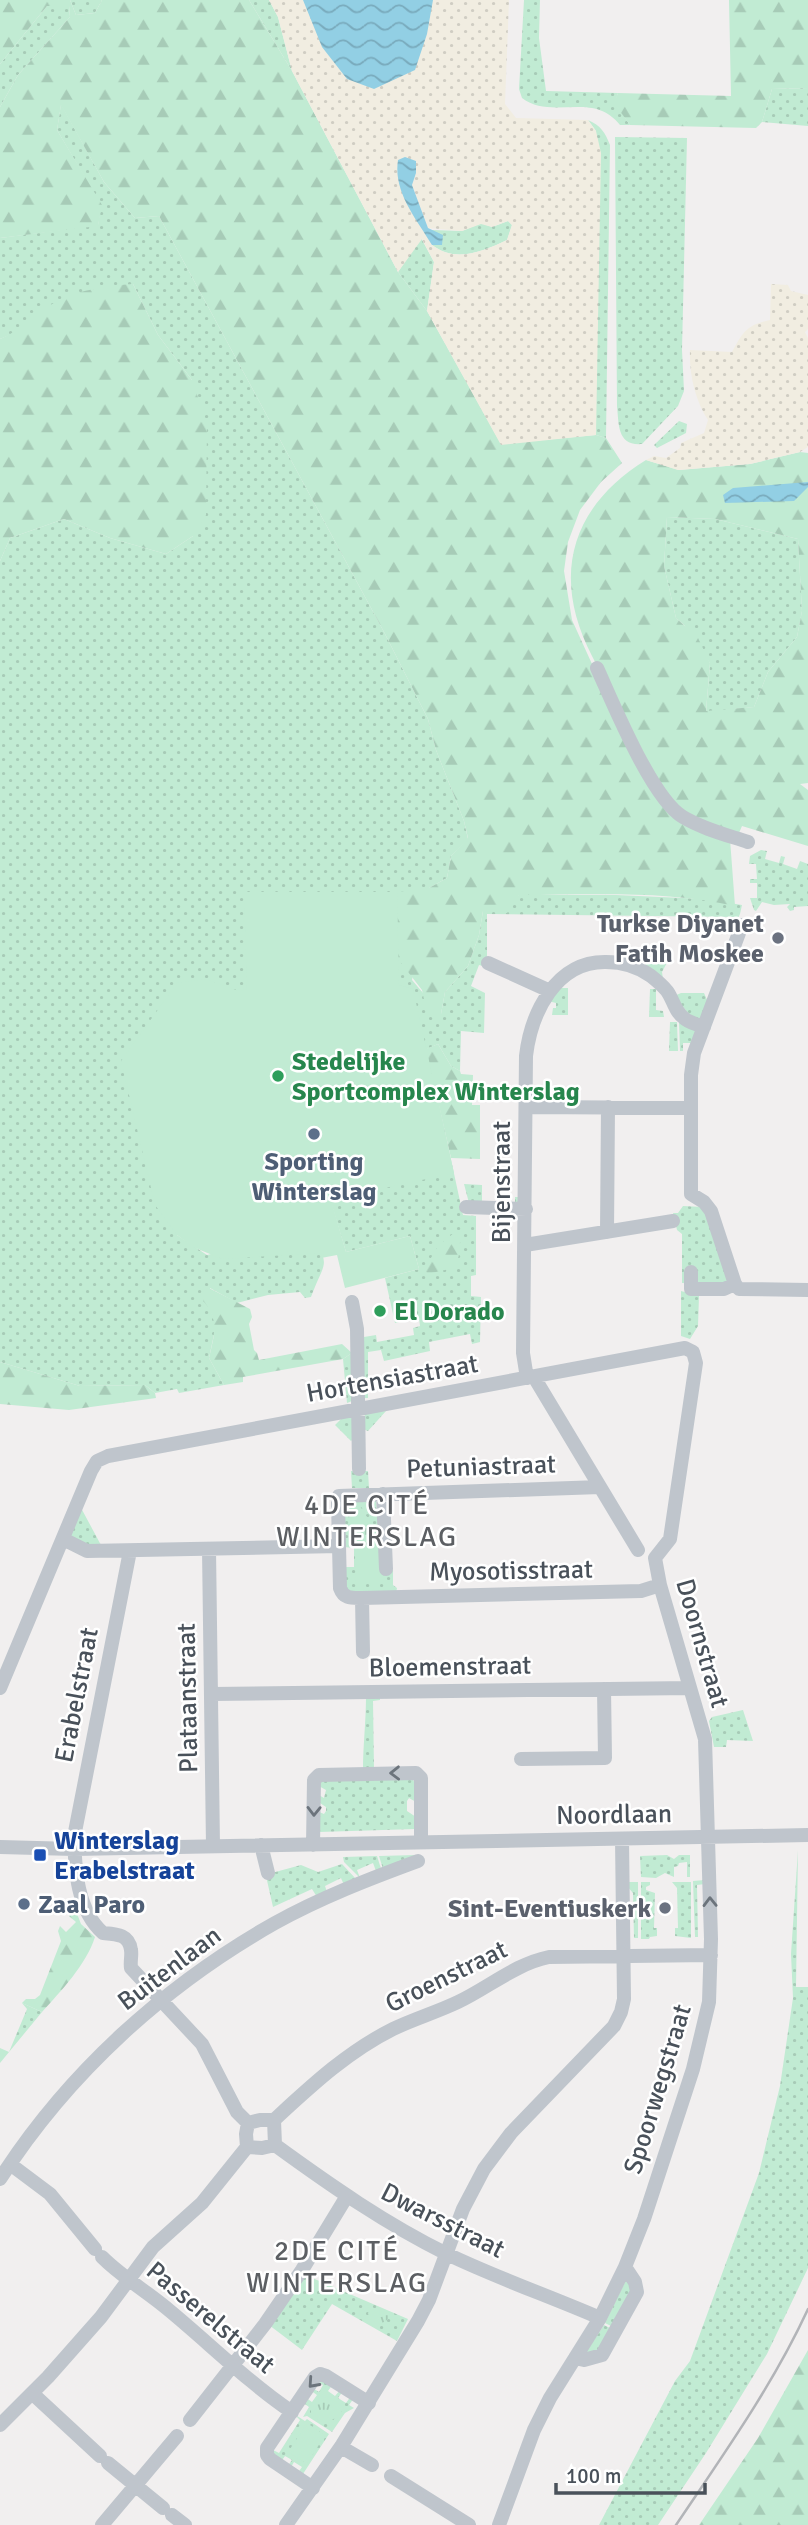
<svg xmlns="http://www.w3.org/2000/svg" width="808" height="2525" font-family="Signika,sans-serif">
<style>
.grass{fill:url(#grass-dots)}
.forest{fill:url(#forest-firs);fill-rule:evenodd}
.sand{fill:url(#sand-dots);fill-rule:evenodd}
.park{fill:url(#park-tufts)}
.pitch{fill:#c1ebd3}
.water{fill:url(#water-waves)}
.lines{fill:none;stroke-linecap:round;stroke-linejoin:round}
.minor{stroke:#bfc5cc;stroke-width:14}
.rail{stroke:#b2b4b8;stroke-width:2.5}
.oneway{stroke:#6c747c}
.worship-dot{fill:#6b7280;stroke:#fff;stroke-width:2.5}
.leisure-dot{fill:#2e9e5b;stroke:#fff;stroke-width:2.5}
.service-dot{fill:#5c6f8a;stroke:#fff;stroke-width:2.5}
.transit-dot{fill:#1a4fb4;stroke:#fff;stroke-width:2.5}
.labels{text-anchor:middle;stroke-width:5;stroke-linejoin:round;paint-order:stroke}
.worship-label{font-size:26px;font-weight:bold;fill:#5b616d;stroke:#fff;text-anchor:end}
.leisure-label{font-size:26px;font-weight:bold;fill:#27864d;stroke:#fff;text-anchor:start}
.service-label{font-size:26px;font-weight:bold;fill:#4e5e75;stroke:#fff}
.street-label{font-size:26px;fill:#49515a;stroke:#fff}
.transit-label{font-size:26px;font-weight:bold;fill:#164399;stroke:#fff;text-anchor:start}
.neighbourhood-label{font-size:28px;letter-spacing:2px;fill:#5c5f63;stroke:#fff}
</style>
<defs>
<pattern id="grass-dots" width="8" height="8" patternUnits="userSpaceOnUse" patternTransform="scale(1.75)"><rect width="8" height="8" fill="#c1ebd3"/><path d="M2 2h.1M6 6h.1" fill="none" stroke="#a7cbb7" stroke-width="1.8" stroke-linecap="round"/></pattern>
<pattern id="forest-firs" width="22" height="20" patternUnits="userSpaceOnUse" patternTransform="scale(1.75)"><rect width="22" height="20" fill="#c1ebd3"/><path d="M5 1l3.5 6h-7zM16 11l3.5 6h-7z" fill="#a7cbb7"/></pattern>
<pattern id="sand-dots" width="8" height="8" patternUnits="userSpaceOnUse" patternTransform="scale(1.75)"><rect width="8" height="8" fill="#f1ede1"/><path d="M2 2h.1M6 6h.1" fill="none" stroke="#d0cdc3" stroke-width="1.8" stroke-linecap="round"/></pattern>
<pattern id="park-tufts" width="24" height="20" patternUnits="userSpaceOnUse" patternTransform="scale(1.75)"><rect width="24" height="20" fill="#c1ebd3"/><path d="M3 7l-1-3M5 7V3M7 7l1-3M15 17l-1-3M17 17v-4M19 17l1-3" fill="none" stroke="#a7cbb7"/></pattern>
<pattern id="water-waves" width="16" height="10" patternUnits="userSpaceOnUse" patternTransform="scale(1.75)"><rect width="16" height="10" fill="#92cfe4"/><path d="M0 5q4-4 8 0t8 0" fill="none" stroke="#79aabc"/></pattern>
</defs>
<rect width="100%" height="100%" fill="#f1efef"/>
<path class="grass" d="M70,0H102L95,13L76,15Z
M249,0H269L278,17L292,71Z
M524,0H540L539,38L546,91L618,93L615,103L630,125H620C593,90 552,121 522,98L519,89Z
M47,6H69L70,17L18,75L0,107V64Z
M808,88V126L762,122L772,89Z
M61,104L104,182L135,218L159,216L384,632L428,719L436,750L464,821L468,839L451,856L447,878L429,888L412,980L441,1014L445,992L468,966L479,935L483,911L519,895H616L705,899L742,905L740,914L733,929L734,917L487,914V967L479,965L471,986L485,993L484,1033L461,1031L460,1071L451,1066L438,1044L427,1049L463,1215L476,1216V1275L471,1276V1296L481,1297L480,1342L472,1344L470,1334L429,1342L430,1351L384,1361L381,1350L368,1352V1398H364L360,1341L364,1337L376,1335L377,1342L414,1335L413,1328L420,1326L419,1318L395,1323L385,1278L419,1269L410,1236L346,1252L328,1192L338,1198L317,1095L177,1235L207,1255L309,1230C332,1268 325,1259 311,1297L305,1298L300,1292L268,1295L237,1303L210,1288V1308L216,1325L209,1358L224,1385L179,1393L177,1389L155,1393L145,1385L80,1386L0,1362V561L10,538L64,519L110,538L166,554L193,536L192,380L158,335L133,284L0,339V238L98,225L101,205L57,130Z
M588,120C601,126 605,132 610,145L606,438L596,435V131Z
M615,137L687,138L682,350L684,391L678,406L642,444C617,446 619,425 617,406Z
M508,221L512,225L507,240C482,252 455,263 432,245H441L432,230L462,231L481,223L492,227Z
M421,238L434,262L427,311L398,272Z
M679,421L687,424L686,433L657,448L654,445Z
M667,517L715,519L798,539L802,611L797,637L768,672L754,707L706,712L710,663L684,625L676,618L664,566Z
M761,850L767,851L765,859L779,863L781,856L785,857L783,864L797,869L800,861L808,864V906L794,907V910L790,911L787,907L790,904L774,905L762,902L756,911L754,910L750,898H757V883H750V879H757L756,864H749L750,856Z
M642,956L670,957L662,972L663,979L643,964Z
M557,988H568V1015H552L553,1008H556V1003L548,1001Z
M650,989H656V1010L663,1011L664,1017H649Z
M681,993H704L708,1002L701,1018H692L674,996Z
M670,1022H677L678,1051H669Z
M679,1022L696,1029L693,1043H683V1051H680Z
M464,1184L482,1185V1204L515,1205V1197H519L518,1206L469,1203Z
M683,1206L703,1207L729,1275L727,1284L682,1283V1234L677,1230L673,1213H678Z
M681,1291L699,1296L698,1326L690,1339L681,1336Z
M352,1353V1401L347,1403L343,1359Z
M386,1411L368,1431L363,1429L365,1413Z
M344,1416L353,1417L355,1437L351,1441L335,1425Z
M351,1471H368L369,1488H352Z
M345,1499H376L381,1570H393V1585L397,1588L396,1593L346,1591L344,1567H354V1548L344,1547Z
M80,1506L102,1547H89L70,1537Z
M380,1695V1700L373,1701L374,1770H363C363,1745 366,1722 366,1696Z
M743,1710L753,1741L727,1740L726,1747H714L709,1721L712,1717Z
M411,1777L415,1783L416,1802L409,1798L407,1801V1811L416,1817L415,1829L319,1832L317,1811L324,1814L326,1811V1807L317,1801V1794L324,1798L326,1790L317,1785L319,1781Z
M798,1850L796,1987H808V2268L767,2354L706,2453L658,2525H599L675,2381L690,2361L759,2173L780,2086L793,1998L791,1954Z
M416,1855L384,1872L379,1856Z
M667,1855L674,1859L679,1855H690V1877H687V1862L679,1863L678,1866L674,1867V1877L665,1873L656,1878L641,1877L640,1856Z
M377,1856L382,1872L376,1871L373,1863L357,1870L360,1878L344,1862L343,1857Z
M342,1864L356,1879L344,1885L341,1878L325,1886L327,1892L317,1897L312,1889L273,1907L266,1876L268,1874L301,1865L318,1872Z
M705,1880V1884L697,1885L698,1937H695L693,1881Z
M626,1882H638V1938H634L633,1893L626,1885Z
M641,1882H650V1885L646,1887V1890L655,1893L654,1928H657V1936L650,1937L649,1939H641Z
M672,1882H691V1938L675,1936V1928H678L677,1888Z
M22,2003L42,2012L0,2063V2048L9,2052L27,2009Z
M303,2274L408,2319L397,2341L332,2304L302,2350L269,2325Z
M626,2280L634,2289L611,2326L605,2323Z
M604,2325L610,2328L604,2347L584,2355Z
M316,2380L333,2384L328,2391L335,2396L341,2389L343,2391L338,2398L346,2403L351,2396L354,2398L349,2405L354,2408L345,2413L332,2432L307,2416L303,2417L309,2407L302,2402L305,2397L312,2402L317,2395L310,2390L311,2387L319,2392L323,2385Z
M294,2414L305,2421L307,2419L329,2434L301,2477L297,2474L302,2467L294,2462L290,2469L287,2467L292,2460L285,2456L280,2463L271,2449L279,2453L300,2420Z"/>
<path class="forest" d="M0,0H70L76,15L95,13L102,0H249L292,71L398,272L427,311L501,444L596,435L606,438L622,463L601,482L580,510L568,542L564,571L572,620L632,752L671,814L730,839L735,906C665,890 590,895 519,895L507,913L483,911L479,935L468,966L445,992L441,1014L427,1013L422,990L398,959L397,892L429,888L447,878L451,856L468,838L464,821L436,750L428,719L384,632L159,216L135,218L104,182L61,105L57,130L102,205L98,226L0,238V107L18,75L70,17L69,6H47L0,64Z
M729,0H808V88L772,89L762,122L756,128L630,125L614,103L618,93L731,96Z
M133,284L158,335L192,380L207,424L206,515L193,536L166,554L110,538L64,519L10,538L0,561V339C22,330 38,311 59,300C81,289 109,286 133,284Z
M800,452L808,453V783L800,784L808,790V846L742,826L739,833L685,814L667,798C649,763 631,728 613,694C606,681 598,669 592,656C551,577 570,507 646,460L679,470L750,464ZM667,517L715,519L798,539L802,611L797,637L768,672L754,707L706,711L710,663L698,638L676,618L664,566Z
M438,1044L451,1066L460,1071L461,1074L473,1075L472,1105H480V1159L451,1158L426,1049Z
M455,1232L460,1237C460,1249 460,1257 454,1268L427,1274L425,1268L438,1246Z
M209,1288L250,1309L252,1317L249,1324L254,1350L257,1353L259,1360L342,1344L352,1353L343,1359L243,1377V1382L224,1385L209,1358C214,1336 220,1319 203,1301Z
M0,1362L80,1386L145,1385L155,1393L156,1398L69,1410L0,1404Z
M76,1911L81,1924L95,1937C86,1965 61,1991 42,2012L22,2003L26,1999H35L40,1995L61,1941L58,1931L60,1926L66,1932L76,1922L69,1916Z
M808,2350V2525H699L758,2438Z"/>
<path class="sand" d="M269,0H509L505,104L516,118L588,120L596,131L601,153L596,435L501,445L427,311L434,262L422,239L398,272L292,71L278,17ZM398,160L416,173L412,185L428,228L462,231L481,224L492,227L508,221L512,225L507,240C482,252 455,263 432,245Z
M771,284L788,285L791,291L808,295V329L805,332L808,338V447L800,452L750,464L678,470L646,460L654,456L666,458L680,448L681,443L704,433L708,420C695,400 689,374 690,350L732,352C743,332 746,325 770,320Z"/>
<path class="park" d="M351,1504L360,1506L374,1528L372,1536L366,1537C354,1526 342,1520 351,1504Z
M371,2309L389,2313V2318L380,2326C372,2326 370,2321 368,2313Z
M321,2394L332,2397L341,2403V2414L326,2424L311,2417V2407Z"/>
<path class="pitch" d="M244,892H397L399,985L413,989L454,1173L339,1198L329,1193L346,1252L410,1236L419,1269L345,1288L337,1255L321,1258L320,1253L222,1259L193,1247L177,1235L155,1205L121,1061L177,983L206,979L239,991L247,989Z
M355,1547H379V1584H356Z
M307,2423L325,2435L307,2464L288,2452Z"/>
<path class="water" d="M303,0H433L427,34L415,70L374,89L347,79L322,47Z
M405,157L416,161V173L412,185L428,228L443,235L442,245H432C416,218 393,192 398,160Z
M808,482V487L794,501L725,503L723,495L733,488Z"/>
<g class="lines">
<path class="minor" d="M597,668C613,703 652,799 683,817C703,829 727,835 748,842
M488,963L550,991
M526,1107L691,1108
M466,1207L526,1209
M607,1232L608,1107
M525,1245L673,1221
M691,1272V1289H724L735,1284L739,1289L808,1290
M735,1284L711,1211L704,1202L691,1194V1075L694,1053L742,925
M352,1302L357,1329L359,1469
M534,1377L638,1550
M527,1378L523,1353L526,1056C531,1013 556,961 606,962C623,962 637,966 651,976C656,980 663,986 667,991C673,999 675,1012 684,1018C689,1023 697,1024 704,1027
M600,1487L339,1496L338,1503L340,1588C344,1599 351,1598 362,1598L641,1591L660,1585
M383,1494L386,1569
M63,1539L87,1551L339,1546
M209,1549L213,1846
M130,1551L74,1837C75,1870 77,1910 103,1933C116,1934 129,1934 131,1950C132,1956 130,1961 131,1968L202,2044L237,2112L248,2123
M362,1598L363,1652
M0,1688L91,1471L97,1461L108,1456L685,1348L693,1352L696,1363L670,1539L655,1558L660,1585L705,1739L711,1939L709,2002L693,2069L644,2219L625,2267L600,2318L550,2398L534,2430L499,2525
M212,1694L690,1688
M521,1759L605,1758L604,1689
M261,1845L268,1873
M313,1845L314,1780L319,1775L416,1773L421,1778V1842
M0,1847L74,1849L808,1835
M260,2120H274L275,2145L262,2148L247,2147L246,2134L248,2123Z
M274,2120C311,2086 347,2052 393,2029C414,2019 437,2012 458,2002C488,1988 515,1964 549,1957L711,1955
M275,2145C330,2185 386,2224 447,2254C497,2278 549,2296 600,2318
M10,2164L50,2194L95,2249
M0,2179C68,2073 165,1985 275,1923C320,1898 369,1879 418,1861
M102,2257C123,2278 148,2292 170,2311C211,2345 248,2382 292,2412
M575,2358L584,2360L602,2355L637,2292L635,2282L625,2267
M33,2394L100,2456
M190,2420L265,2324L302,2270L347,2196
M0,2425L48,2377L101,2317L153,2247L202,2203L247,2147
M341,2447L372,2465
M108,2463L163,2508
M391,2476L469,2525
M313,2488L270,2459L267,2455V2448L315,2377L320,2374L326,2376L369,2403
M172,2515L185,2525
M102,2525L177,2436
M286,2525L342,2445L418,2321L429,2300L463,2209L484,2169L511,2133L614,2026L621,2012L624,1999L622,1839"/>
<path class="rail" d="M676,2525C723,2455 773,2385 808,2309"/>
</g>
<defs><path id="oneway-chevron" d="M-2-3.5L2.5 0L-2 3.5" fill="none" stroke-width="1.6" stroke-linecap="round" stroke-linejoin="round" transform="scale(1.75)"/></defs>
<g class="oneway">
<use href="#oneway-chevron" transform="translate(395 1773) rotate(179)"/>
<use href="#oneway-chevron" transform="translate(314 1811) rotate(91)"/>
<use href="#oneway-chevron" transform="translate(710 1902) rotate(-91)"/>
<use href="#oneway-chevron" transform="translate(313 2383) rotate(132)"/>
</g>
<g class="worship-dot">
<circle cx="778" cy="938" r="7"/>
<circle cx="665" cy="1908" r="7"/>
</g>
<g class="leisure-dot">
<circle cx="278" cy="1076" r="7"/>
<circle cx="380" cy="1311" r="7"/>
</g>
<g class="service-dot">
<circle cx="314" cy="1134" r="7"/>
<circle cx="24" cy="1904" r="7"/>
</g>
<rect class="transit-dot" x="33" y="1848" width="14" height="14" rx="3.5"/>
<g class="labels">
<g class="worship-label">
<text x="764" y="932">Turkse Diyanet<tspan x="764" dy="30">Fatih Moskee</tspan></text>
<text x="651" y="1917">Sint-Eventiuskerk</text>
</g>
<g class="leisure-label">
<text x="292" y="1070">Stedelijke<tspan x="292" dy="30">Sportcomplex Winterslag</tspan></text>
<text x="394" y="1320">El Dorado</text>
</g>
<g class="service-label">
<text x="314" y="1170">Sporting<tspan x="314" dy="30">Winterslag</tspan></text>
<text x="38" y="1913" text-anchor="start">Zaal Paro</text>
</g>
<g class="street-label">
<text transform="translate(501 1182) rotate(-90)" y="9">Bijenstraat</text>
<text transform="translate(392 1378) rotate(-10)" y="9">Hortensiastraat</text>
<text transform="translate(481 1466) rotate(-2)" y="9">Petuniastraat</text>
<text transform="translate(511 1570) rotate(-1)" y="9">Myosotisstraat</text>
<text transform="translate(703 1643) rotate(74)" y="9">Doornstraat</text>
<text transform="translate(450 1666) rotate(-1)" y="9">Bloemenstraat</text>
<text transform="translate(76 1695) rotate(-79)" y="9">Erabelstraat</text>
<text transform="translate(187 1698) rotate(-91)" y="9">Plataanstraat</text>
<text transform="translate(614 1814) rotate(-1)" y="9">Noordlaan</text>
<text transform="translate(169 1968) rotate(-37)" y="9">Buitenlaan</text>
<text transform="translate(446 1976) rotate(-26)" y="9">Groenstraat</text>
<text transform="translate(657 2089) rotate(-73)" y="9">Spoorwegstraat</text>
<text transform="translate(443 2220) rotate(27)" y="9">Dwarsstraat</text>
<text transform="translate(211 2317) rotate(40)" y="9">Passerelstraat</text>
</g>
<g class="transit-label">
<text x="54" y="1849">Winterslag<tspan x="54" dy="30">Erabelstraat</tspan></text>
</g>
<g class="neighbourhood-label">
<text x="367" y="1514">4DE CITÉ<tspan x="367" dy="32">WINTERSLAG</tspan></text>
<text x="337" y="2260">2DE CITÉ<tspan x="337" dy="32">WINTERSLAG</tspan></text>
</g>
</g>
<path d="M556 2483v10h149v-10" fill="none" stroke="#49515a" stroke-width="3.5"/>
<text x="566" y="2483" font-size="21" fill="#49515a" stroke="#ffffff" stroke-width="5" paint-order="stroke">100 m</text>
</svg>
